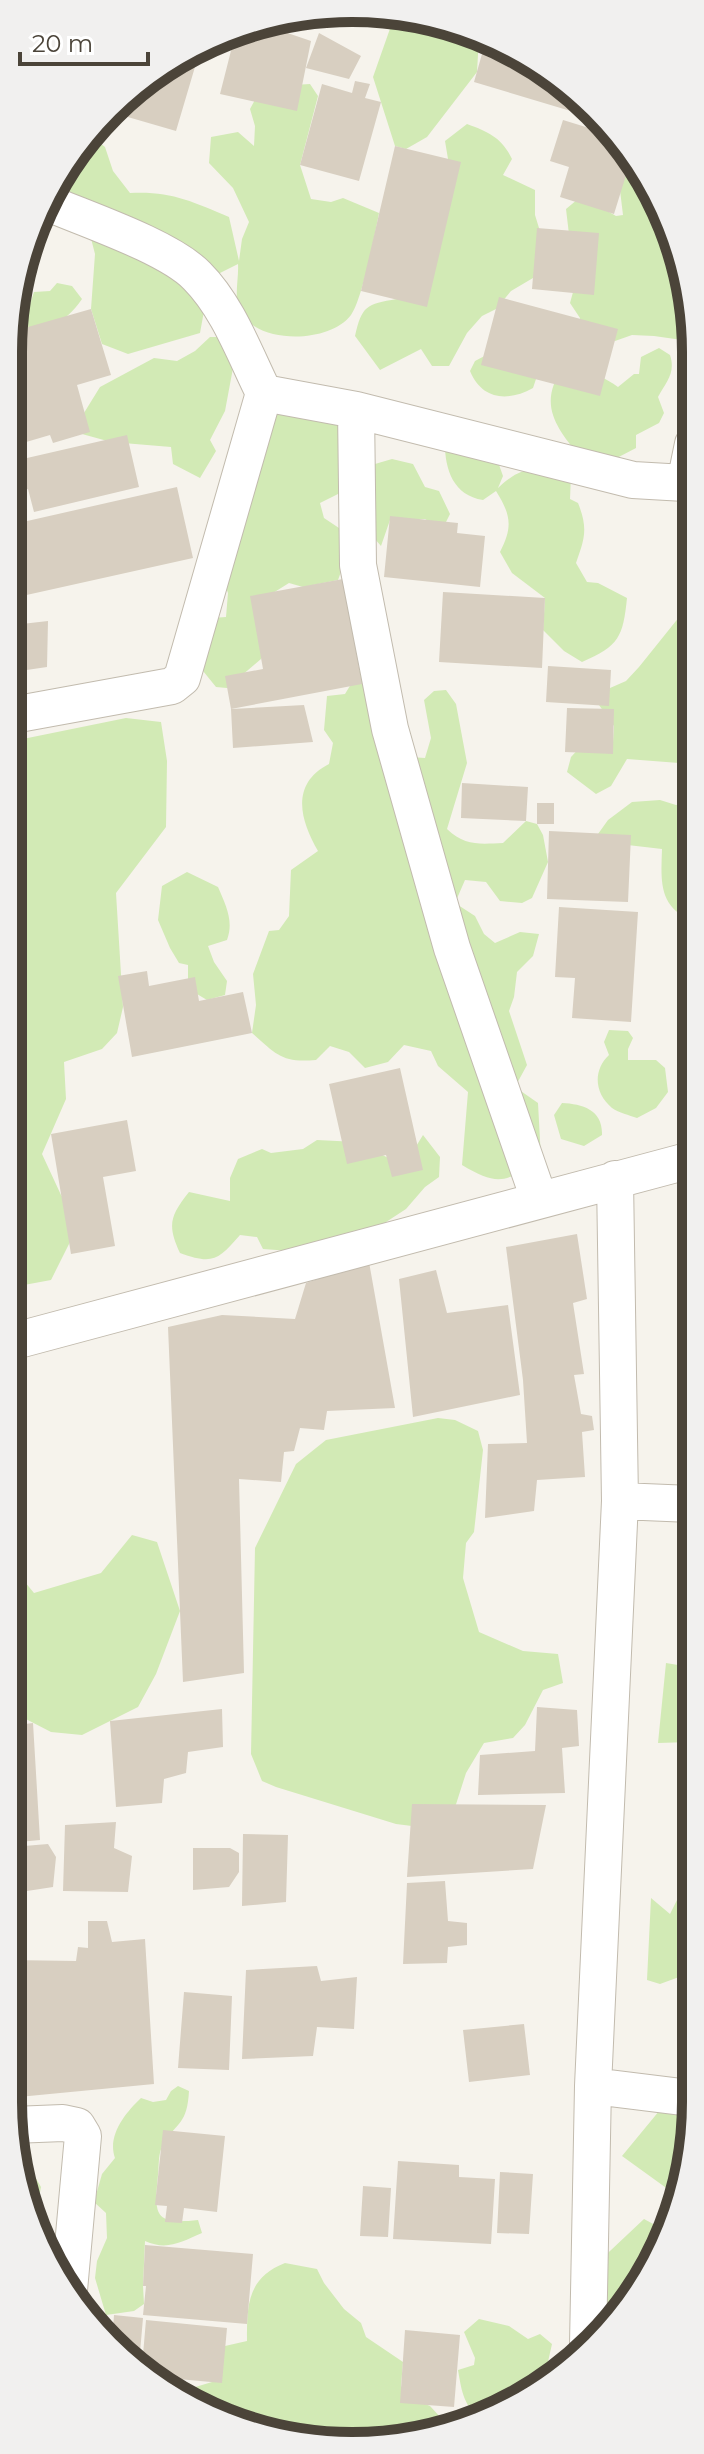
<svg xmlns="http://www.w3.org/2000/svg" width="704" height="2454" font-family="Montserrat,sans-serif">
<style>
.green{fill:#d2eab5}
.building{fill:#d8cfc1}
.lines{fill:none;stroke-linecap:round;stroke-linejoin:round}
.street-casing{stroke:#c2bbae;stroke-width:38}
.street{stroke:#fff;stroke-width:36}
.rim{fill:none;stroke:#4b4439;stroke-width:10}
</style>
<rect width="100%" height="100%" fill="#f6f3ec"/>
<path class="green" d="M392,15H419L479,37L477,72L427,137L406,149L395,146L373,77L392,23Z
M310,84L318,96L300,165L311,199L331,202L343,198L379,213C375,234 362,300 351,315C330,343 260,345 241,313C233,298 239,280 238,264L210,278L200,333L128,354L102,344L91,309L95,254L86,219L49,202L66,161L91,136L105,147L113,171L130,193C171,191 191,201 229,217L239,261L242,239L249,222L233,188L209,163L211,137L238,132L254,146L255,126L250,109L262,87Z
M467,124C489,132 502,138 512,159L503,175L535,190V215L547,254L533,278L511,291L496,309L482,316L467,333L449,366H432L421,349L380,370L355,336C362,306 366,304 397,299L450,171L445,141Z
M634,163L661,200V221L667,222L693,308V333L682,340L654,336L632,335L615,341L578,337L580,318L570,303L575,285L566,209L578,199L590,201L616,216L623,215L619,182L629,165Z
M57,283L72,286L82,299C64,326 44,329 14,339V310L29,307L34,292L50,291Z
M210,337H220L233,368L225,411L210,440L216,451L200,478L173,464L171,447L111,442L82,434L79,421L100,387L154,358L177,361L195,351Z
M659,348L670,355C676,373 666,382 658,397L664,413L659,423L636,435V448L611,461L578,455C562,433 543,413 554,384C583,374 591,368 618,387L634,374H639L641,357Z
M494,351L536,379L533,388C508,402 482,400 470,371L475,361Z
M265,410L322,413L350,432L342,492L320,503L324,518L339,528L346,558L338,580L303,587L289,583L265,598L261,659L227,688L216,687L199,666L212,618L226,617L228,593L220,572Z
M445,439L492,445L503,476L498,488C526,462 535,470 571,475L570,499L578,503C588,528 585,538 576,563L587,582L598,583L627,598C623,637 619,646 582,662L564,651L543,630L545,598L512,573L500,552C513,527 511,515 496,491L483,500C452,495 444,467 445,439Z
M392,459L413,464L425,487L439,491L450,514L446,522L437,526L425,519L390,520L381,546L374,538L365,482L375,464Z
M693,558L692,764L627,759L611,786L596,794L567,772L571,757L583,744L613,742L614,726L599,705L610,688L626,681L639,667L688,606L683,563Z
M359,671H381L410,757L425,758L431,738L424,700L434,691L446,690L456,704L467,763L447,829C465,846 479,844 503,843L526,821L537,824L543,835L548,862L532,898L522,903L500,901L486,882L465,880L455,903L475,916L484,934L495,943L520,932L539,934L533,956L517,972L514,997L509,1011L527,1065L515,1087L538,1103L541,1159C506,1182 499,1187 462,1165L468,1092L438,1066L431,1051L404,1045L388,1062L365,1068L349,1052L330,1046L316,1060C282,1063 277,1055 252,1033L256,1005L253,974L269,931L279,930L289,916L291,870L318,851C300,820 290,784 329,764L333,743L324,730L327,696L345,694Z
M126,718L161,722L167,761L166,827L116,893L123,1007L117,1033L102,1049L64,1062L66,1099L42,1154L61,1195L75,1215L69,1244L51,1280L24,1285L11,1299L13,741Z
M660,800L676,805L692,802V920C658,907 661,880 662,849L619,844L598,834L608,820L632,802Z
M187,872L218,887C226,906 234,921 227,940L208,946L214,962L227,981L225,995L207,1000L192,991L188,979V965L179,963L170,948L158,920L162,886Z
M609,1030L628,1031L633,1038L628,1049V1060H656L665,1068L668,1092L656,1108L637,1118C629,1115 619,1113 612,1108C594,1093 593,1070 609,1055L604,1042Z
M562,1103C583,1104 603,1110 602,1135L584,1146L561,1139L554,1115Z
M423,1135L440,1157L439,1177L425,1187L406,1209L383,1224L290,1251L263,1249L257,1237L240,1235C218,1260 213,1265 180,1253C167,1225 170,1216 189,1192L230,1201V1178L238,1159L262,1149L271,1153L303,1149L317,1140L357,1142L404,1166Z
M438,1418L455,1420L478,1431L483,1450L474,1532L466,1543L463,1578L479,1632L523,1651L558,1654L563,1683L543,1690L525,1725L513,1738L484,1743L466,1773L451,1820L436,1829L396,1824L276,1787L262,1781L251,1754L255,1548L296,1464L326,1440Z
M132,1535L157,1542L180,1611L156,1674L138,1707L82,1735L51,1732L20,1716H9L10,1564L34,1593L101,1573Z
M666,1663L690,1667V1742L658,1743Z
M683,1888L690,1890V1973L660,1984L647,1980L651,1898L670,1914Z
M178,2086L189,2091C187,2125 178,2120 163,2145C158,2152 159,2166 158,2175C154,2215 154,2225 198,2220L202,2233C181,2242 167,2251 145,2241L143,2286L144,2304L134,2311L106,2315L95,2278L97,2261L107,2238L106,2213L94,2202L102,2174L115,2158C107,2136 125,2113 141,2098L153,2102L166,2100L171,2091Z
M669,2099L690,2104L689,2169L680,2194L676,2195L622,2156Z
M17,2146L41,2187L36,2213L31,2220Z
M644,2219L666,2231L650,2274L590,2343L577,2282Z
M285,2263L317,2269L324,2283L344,2309L361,2323L366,2337L403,2362L401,2386L407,2397L430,2406L442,2419L440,2434L329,2445L199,2410L159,2380L192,2388L212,2382L225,2346L247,2341C247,2305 247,2278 285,2263Z
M479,2319L509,2326L528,2339L540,2334L552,2344L543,2384L478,2416C463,2405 461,2387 458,2370L474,2365L475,2358L464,2332Z"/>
<path class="building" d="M261,24L311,41L297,111L220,94L235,35Z
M319,33L361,56L349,79L306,68Z
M486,40L524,54L596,109L604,121L474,82Z
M200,50L176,131L114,113L161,66Z
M355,81L370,84L365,98L381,102L359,181L300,165L322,84L352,93Z
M563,120L615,136L631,159L614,214L560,197L569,167L550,161Z
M395,146L461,162L427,307L361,291Z
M537,228L599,233L594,295L532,289Z
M499,297L618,329L600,396L481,365Z
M91,309L111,375L77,385L90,432L53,443L50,435L16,445L14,437V331Z
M127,435L139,487L34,512L28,489L14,493V461Z
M177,487L193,558L13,598L14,524Z
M390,516L458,523L457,533L485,536L480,587L384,577Z
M343,579L362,684L231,709L225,676L263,669L250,596Z
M443,592L545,598L542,668L439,662Z
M48,621L47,667L13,672V625Z
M548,666L611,670L609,706L546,702Z
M304,705L313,742L233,748L231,709Z
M567,708L614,709L613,754L565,752Z
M686,764H692V831L680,830Z
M462,783L528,787L526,821L461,818Z
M537,803H554V824H537Z
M549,831L631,835L628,902L547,899Z
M559,907L638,912L631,1022L572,1018L575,978L555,977Z
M147,971L149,986L195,977L199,1001L243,992L252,1033L132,1057L118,976Z
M400,1068L423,1170L392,1177L386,1155L347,1164L329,1084Z
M127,1120L136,1171L103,1177L115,1246L71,1254L51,1134Z
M577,1234L587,1299L573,1303L584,1374L574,1375L581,1414L592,1416L594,1430L582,1432L585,1477L537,1480L534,1511L485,1518L488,1444L527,1443L523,1380L506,1247Z
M369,1262L395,1408L327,1411L324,1430L300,1428L294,1451L284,1452L281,1482L239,1479L244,1673L183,1682L168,1327L222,1315L295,1319L306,1283Z
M436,1270L447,1313L508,1305L520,1395L413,1417L399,1279Z
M689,1389H691V1456L682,1455Z
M537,1707L577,1710L579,1746L562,1748L565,1793L478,1795L480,1755L535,1751Z
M222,1709L223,1747L188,1752L186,1773L164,1779L162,1803L116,1807L110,1721Z
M33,1723L40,1840L9,1843V1726Z
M683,1752H690V1796H678Z
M412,1804L546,1805L533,1869L407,1877Z
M116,1822L114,1848L132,1856L128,1892L63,1891L65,1825Z
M243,1834L288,1835L286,1902L242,1906Z
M48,1844L56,1857L53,1887L14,1893L12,1847Z
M193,1848H230L239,1853V1872L229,1887L193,1890Z
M445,1881L448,1921L467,1923V1945L448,1947L447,1963L403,1964L407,1883Z
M88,1921H107L112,1942L145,1939L154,2084L8,2098L9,1960L76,1961L78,1947L88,1948Z
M317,1966L321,1981L357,1977L354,2029L317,2027L313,2056L242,2059L246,1970Z
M184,1992L232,1996L229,2070L178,2068Z
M524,2024L530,2075L469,2082L463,2030Z
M163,2130L225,2136L217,2212L184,2208L182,2223L165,2222L167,2206L155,2205Z
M398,2161L459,2165V2177L495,2179L491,2244L393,2239Z
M500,2172L533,2174L529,2234L497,2233Z
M363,2186L391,2188L388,2237L360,2236Z
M145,2245L253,2254L247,2324L143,2315L146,2286H143Z
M114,2315L143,2318L139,2364L112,2343Z
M146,2320L227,2328L222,2383L156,2377L142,2366Z
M405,2330L460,2335L454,2407L400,2403Z"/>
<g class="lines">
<g class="street-casing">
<path id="street" d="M264,393L356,410L633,480L685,483L693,444
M356,410L358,565L390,729L452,948L539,1199
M13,715L172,686L182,678L264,393C245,355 228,307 197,276C169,247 88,220 48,203
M11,1342L691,1160
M620,1501L691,1504
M593,2086L690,2098
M13,2125L63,2123L77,2126L83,2136L69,2290
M588,2345L593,2086L620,1501L615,1179"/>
</g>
<use href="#street" class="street"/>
</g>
<path d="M0 0H704V2454H0ZM352 22H352A330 330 0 0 1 682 352V2102A330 330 0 0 1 352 2432H352A330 330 0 0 1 22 2102V352A330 330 0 0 1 352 22Z" fill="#f1f0ef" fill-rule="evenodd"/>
<path class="rim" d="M352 22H352A330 330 0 0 1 682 352V2102A330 330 0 0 1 352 2432H352A330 330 0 0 1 22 2102V352A330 330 0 0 1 352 22Z"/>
<path d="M20 52v12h128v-12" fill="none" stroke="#4b4439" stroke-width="4"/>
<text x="32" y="52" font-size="24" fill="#4b4439" stroke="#ffffff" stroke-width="6" paint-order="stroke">20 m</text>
</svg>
